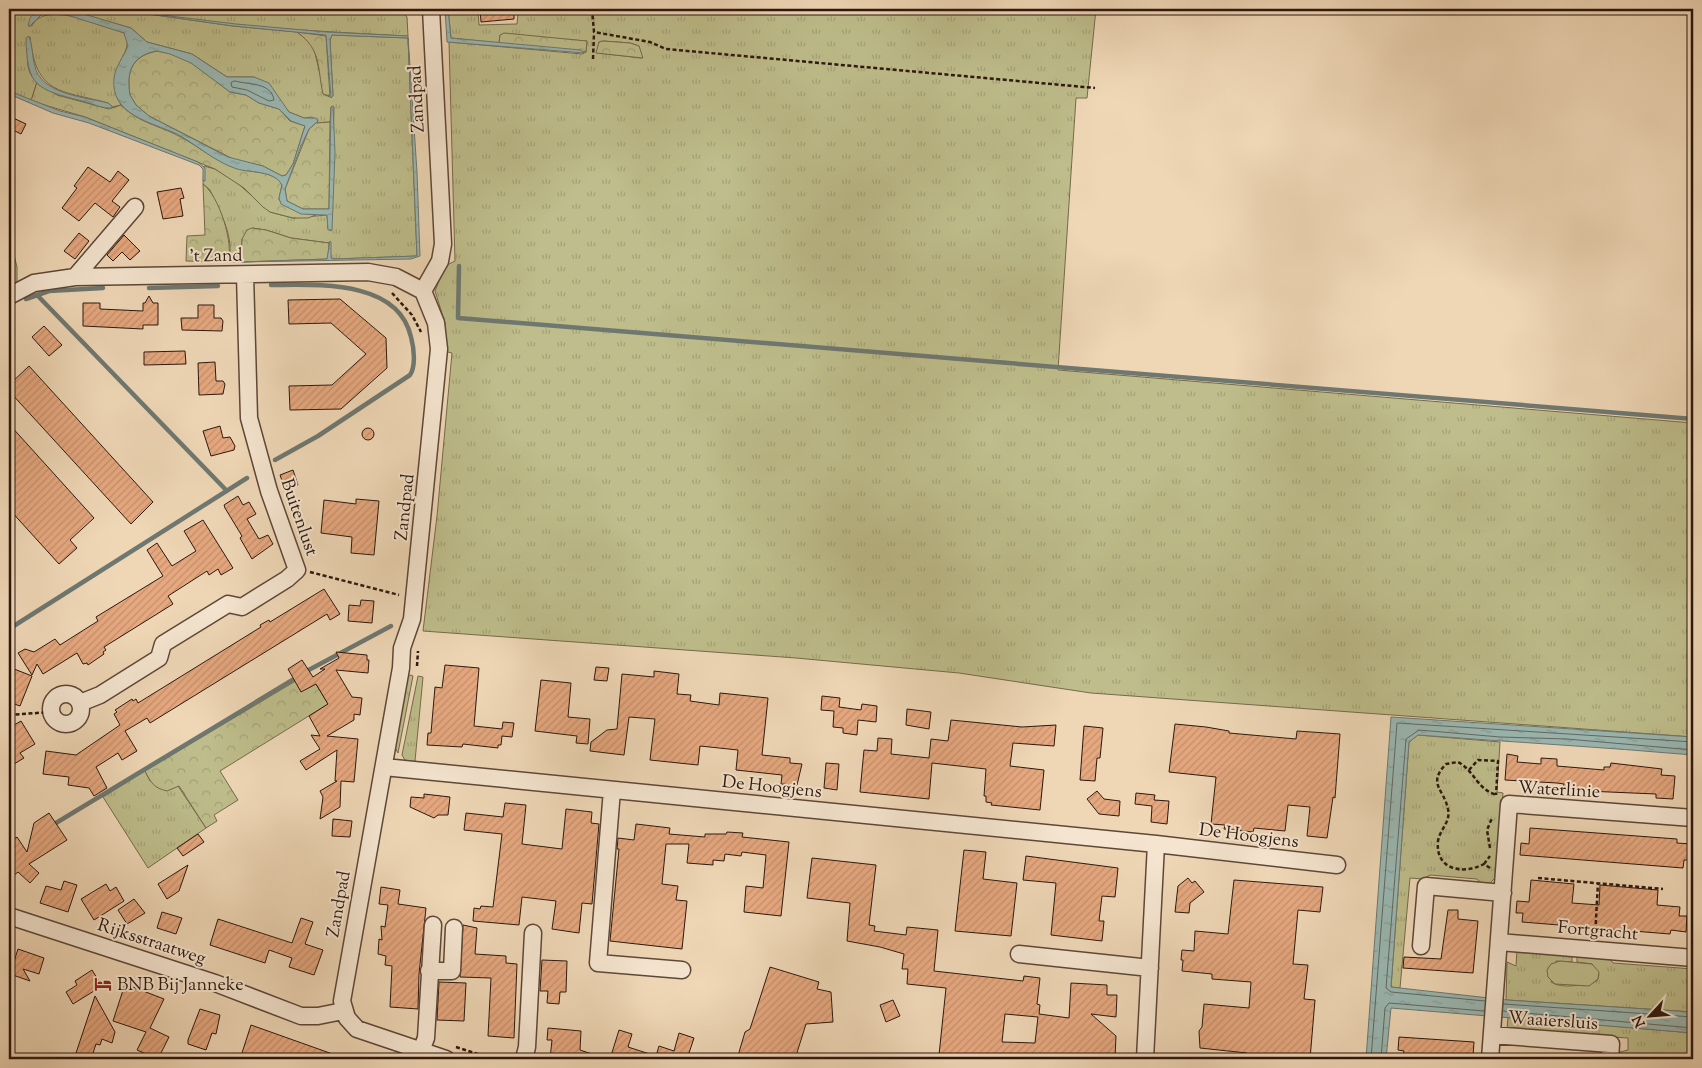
<svg xmlns="http://www.w3.org/2000/svg" width="1702" height="1068" font-family="'Sorts Mill Goudy',serif">
<style>
.grass{fill:url(#grass-tufts);stroke:#756a4c;fill-rule:evenodd}
.forest{fill:url(#forest-crowns);stroke:#756a4c}
.green{fill:#bebd8b;stroke:#756a4c}
.water{fill:url(#water-ripples);stroke:#6e7871;fill-rule:evenodd}
.lines{fill:none;stroke-linecap:round;stroke-linejoin:round}
.shore{stroke:#636860;stroke-width:1}
.stream{stroke:#6e7871;stroke-width:4.5}
.building{fill:url(#building-hatch);stroke:#2c170e;fill-rule:evenodd}
.minor-casing{stroke:#5d4738;stroke-width:19}
.path{stroke:#2c170e;stroke-width:2.5;stroke-dasharray:4 2.5;stroke-linecap:butt}
.minor{stroke:#f5e5d0;stroke-width:16}
.labels{text-anchor:middle;stroke-width:4;stroke-linejoin:round;paint-order:stroke}
.street-label{font-size:18px;fill:#2c170e;stroke:#f5e5d0}
.poi-label{font-size:18px;fill:#2c170e;stroke:#f5e5d0;text-anchor:start}
</style>
<defs>
<pattern id="grass-tufts" width="24" height="20" patternUnits="userSpaceOnUse" patternTransform="scale(1.25)"><rect width="24" height="20" fill="#bebd8b"/><path d="M3 7l-1-3M5 7V3M7 7l1-3M15 17l-1-3M17 17v-4M19 17l1-3" fill="none" stroke="#a3a277"/></pattern>
<pattern id="forest-crowns" width="20" height="18" patternUnits="userSpaceOnUse" patternTransform="scale(1.25)"><rect width="20" height="18" fill="#bebd8b"/><path d="M2 6a3 3 0 1 1 6 0M12 15a3 3 0 1 1 6 0" fill="none" stroke="#a3a277"/></pattern>
<pattern id="water-ripples" width="26" height="14" patternUnits="userSpaceOnUse" patternTransform="scale(1.25)"><rect width="26" height="14" fill="#9ab8b3"/><path d="M2 4q2-2 4 0t4 0M15 11q2-2 4 0t4 0" fill="none" stroke="#859d99"/></pattern>
<pattern id="building-hatch" width="6" height="6" patternUnits="userSpaceOnUse" patternTransform="scale(1.25)"><rect width="6" height="6" fill="#e6a87f"/><path d="M-1 1l2-2M0 6l6-6M5 7l2-2" fill="none" stroke="#c5906d"/></pattern>
</defs>
<rect width="100%" height="100%" fill="#efd7b6"/>
<filter id="stains"><feTurbulence type="fractalNoise" baseFrequency=".004" numOctaves="4"/><feColorMatrix values="0 0 0 0 .2 0 0 0 0 .09 0 0 0 0 .02 0 0 0 .5 -.17"/></filter>
<radialGradient id="worn" r=".72"><stop offset=".6" stop-color="#630" stop-opacity="0"/><stop offset="1" stop-color="#630" stop-opacity=".3"/></radialGradient>
<path class="grass" d="M9,9H47L35,13L28,25L32,26C42,0 104,25 124,33C138,52 101,69 121,105L112,107L108,103C60,90 36,95 30,37C28,53 23,70 37,82L31,101L9,91Z
M63,9H113L233,26L297,32L310,42L314,49L325,95L330,97L333,96L330,40L332,35L408,38L417,256L334,259L331,258L329,242V243L291,238L266,230L252,228L242,239L241,262H228C236,239 219,210 210,190L203,184L204,166L215,169L234,180L270,212L293,218L327,215L328,229L331,231L334,107H331L330,122L316,123L317,121L312,117L304,118L289,112L264,83L254,77H227L192,54L147,42L131,28Z
M126,9H402L403,13L407,17L408,36C314,31 219,27 126,9Z
M448,9H478L479,25L517,24L518,14H526L525,9H1096L1087,98H1076L1058,370L1693,423V737L1091,693L959,673L796,658L423,631L437,516L452,353L444,351L445,323L435,291L445,266L455,261L449,42L582,54L586,52L587,41L500,35L499,43L451,38ZM603,41L630,43L639,46L642,58L597,53L599,42Z
M9,235L17,267V282L9,286Z
M411,675L413,676L398,753L394,746L406,677Z
M418,676L423,677L415,761L413,762L405,760L402,755Z
M1418,735L1500,742L1497,792L1503,793L1498,875L1490,883L1481,884L1477,879L1430,875L1423,879L1410,878L1400,988L1391,987L1409,742Z
M145,771L150,781L178,786L206,828L148,868L103,797Z
M1517,950L1572,955V962L1556,961L1551,982C1564,990 1583,984 1597,981L1599,975L1592,964L1577,962V955L1609,958L1613,963L1693,969V1012L1506,1000L1507,962L1516,966Z
M1508,1017L1693,1033V1059H1617L1620,1052L1628,1050V1038L1507,1030Z"/>
<path class="forest" d="M297,32L326,36L330,96L323,94C317,67 322,50 297,32Z
M504,33L587,41L586,52L499,43L500,35Z
M603,41L630,43L639,46L643,58L596,53L599,42Z
M157,51L170,53L192,63L230,92L246,95L259,103L279,109L290,121L305,126L293,164L286,175L282,176L263,166L235,160L149,116L136,105L130,95C126,71 132,56 157,51Z
M37,82L57,95L109,109L121,105C136,121 156,125 175,134C196,144 214,161 236,168C250,173 268,170 280,181C284,185 279,194 279,200C291,210 299,214 316,215L308,218H293L270,212L263,207L244,188L215,169L85,117L31,101Z
M330,122L329,209H303L287,201L285,189L309,129L316,123Z
M203,184C219,196 234,243 228,262L186,261L187,236L205,235Z
M252,228L266,230L291,238L329,243L328,259L241,262L242,239L247,230Z
M309,673L328,704L220,771L238,800L214,815L217,821L206,828L179,786L167,791C154,788 151,783 145,771Z"/>
<path class="green" d="M1560,961L1592,964L1599,972L1598,979L1589,986L1555,984L1548,977L1547,970L1551,964Z"/>
<path class="water" d="M47,9L77,12L131,28L147,42L192,54L227,77H254L269,83L289,112L304,118H316L318,121L309,129L301,146L285,189L287,201L303,209H329L331,107L333,106L335,153L332,230H328L327,215L301,214L281,204L279,198L282,185C274,170 250,173 237,169C215,162 197,145 177,134C151,122 110,115 114,78C115,67 124,56 128,46L124,33L61,13L41,15L29,27C27,15 37,11 47,9ZM157,51L170,54L191,63L230,92L246,95L259,103L279,109L291,121L305,126L293,164L286,175L282,176L263,166L228,157L149,116L136,105L130,95C126,72 132,55 157,51Z
M113,9L236,24L326,32L408,36L417,172L420,256L411,259L242,262L327,259L330,241L331,242V258L334,259L417,256L408,38L332,35L330,40L333,96L331,98L326,35L233,26Z
M445,9H448L451,38L581,50L584,53L447,42Z
M29,36C33,46 32,59 36,70C46,95 85,97 108,103L112,106V108C102,109 91,103 82,101C36,89 27,87 26,38Z
M9,91L60,111L85,117L198,162L205,168V181H203V169L199,165L89,123L53,113L9,94Z
M1391,717L1693,737V755C1602,747 1510,742 1418,735L1409,742L1391,987L1507,1000L1693,1012V1033L1391,1008L1386,1059H1366Z"/>
<g class="lines">
<path class="shore" d="M235,81C249,85 271,82 274,100L269,101L247,90L232,87L231,83Z
M1485,1001L1391,992L1386,988L1406,739L1419,730L1500,737L1567,739L1693,750
M1503,1004L1693,1017
M1503,1011L1693,1028
M1371,1059L1397,723L1693,742
M1381,1059L1385,1008L1389,1003L1484,1011"/>
<path class="stream" d="M459,266L458,318L1693,419
M271,285C317,285 398,279 411,337C414,348 416,366 410,375L318,436L275,460
M149,288L218,286
M37,295L227,491
M26,299L49,291L103,288
M9,629L247,478
M305,672L391,626
M51,826L299,676"/>
</g>
<path class="building" d="M480,9H514V19L481,22Z
M9,116L26,124L21,134L9,128Z
M88,167L110,182L118,171L129,180L112,201L120,207L113,217L95,203L79,221L62,208L77,188L74,186Z
M181,188L184,198L180,199L183,216L163,219L157,192Z
M79,233L89,241L75,259L64,251Z
M124,235L140,251L130,260L122,252L113,261L107,255Z
M149,296L153,303H158V325H143V329L83,326V303H100V309L143,311V303H145Z
M340,299L386,338L387,368L341,409L290,410L289,386L332,385L366,354L331,323L289,324L288,300Z
M198,305H214V318H221L223,321L222,331L182,330L181,318H198Z
M44,326L62,345L49,356L32,337Z
M185,351L186,364L144,365V352Z
M215,362L216,381H223L225,384L223,394L199,395L198,363Z
M29,366L153,502L131,524L9,391V385Z
M9,424L94,518L70,540L77,548L59,564L9,509Z
M220,426L223,438L230,437L235,446L234,450L211,456L203,431Z
M362 434a6 6 0 1 1 12 0a6 6 0 1 1-12 0Z
M293,470L298,485L285,489L280,475Z
M238,496L243,505L249,502L256,514L247,519L259,539L268,535L273,544L252,559L240,538L242,536L225,508L224,505Z
M356,499L379,501L374,555L351,553L352,537L321,533L324,500L356,504Z
M203,520L233,568L221,575L218,569L209,575L207,571L168,596L173,604L104,647L106,650L103,652L104,654L88,665L87,663L83,664L77,653L43,674L37,664L32,675L18,653L25,649L34,652L55,639L60,645L98,621L96,617L163,576L147,550L157,543L172,566L196,551L184,531Z
M324,589L340,614L330,620L327,614L150,723L147,718L125,731L137,751L122,760L118,753L96,767L107,788L94,796L89,788L68,785L69,777L43,774L46,751L76,755L120,725L114,714L117,712L115,710L132,699L133,701L136,699L138,703L261,627L260,625L269,620L270,622Z
M361,600L374,601L372,623L348,621L349,605L360,606Z
M336,652L367,655V660H369L368,673L336,670L352,697L362,698L360,715L354,714V720L327,736L358,739L354,782L341,781L340,807L320,819L323,797L320,791L337,781H335L337,750L306,770L300,761L320,749L311,735L320,736L309,716L328,704L316,684L301,692L288,669L302,660L313,677L325,669H320L339,658Z
M445,665L479,668L474,726L502,729L503,722L514,723L512,737L502,736L501,745H498V748L463,744L462,747L427,745L428,733H431L435,687L442,688Z
M9,667L32,676L20,706L9,702Z
M596,667L609,668L607,681L594,680Z
M654,671L679,674L677,694L691,695L690,701L719,705L720,693L768,698L762,755L790,758V763L802,764L797,785L781,784L782,775L736,770L738,750L700,746L698,765L650,760L655,719L629,717L624,755L590,751L591,742L607,730L617,729L622,674L654,677Z
M541,680L571,683L568,717L590,719L588,744L576,743L577,736L535,731Z
M822,696L840,698L839,707L861,710L862,704L877,706L876,722L858,720L857,735L843,733V728L833,727L834,711L821,710Z
M907,709L931,712L929,729L906,725Z
M951,720L1022,727L1056,725L1054,746L1013,743L1010,766L1044,770L1040,810L991,805L992,803L986,802V796H984L986,769L932,763L929,799L860,792L864,750L877,751L878,738L892,739L891,754L929,758L931,739L948,741Z
M21,721L35,744L20,753L24,758L9,767V728Z
M1175,724L1206,727L1229,731V733L1296,739L1297,731L1340,734L1335,798L1333,797L1327,838L1307,836L1310,807L1288,805L1285,831L1254,828L1253,832L1224,829L1225,825L1211,824L1216,777L1169,772Z
M1084,726L1103,728L1100,758H1097L1095,781L1080,780Z
M1507,754L1518,756L1517,762L1541,764V758L1557,759V766L1604,770V767H1610L1611,763L1662,769L1661,775L1675,776L1673,799L1656,798V794L1563,790L1564,784L1557,783L1505,780Z
M826,763L839,764L837,790L824,788Z
M1097,791L1104,799L1120,801L1119,816L1099,814L1087,799Z
M1136,793L1155,795L1154,800L1169,801L1167,824L1151,822L1152,806L1135,804Z
M424,794L450,797L448,815H438L434,818L410,807L411,797L424,798Z
M505,803L526,805L522,844L562,849L566,809L592,812L591,823L599,824L592,904L582,903L579,933L552,929L556,901L522,897L519,925L473,921L474,908L480,909L481,906L493,907L502,834L464,830L466,813L503,817Z
M49,813L67,840L29,864L39,873L30,883L18,872L9,879V842L17,837L27,852L34,823Z
M333,819L352,821L350,837L332,836Z
M636,824L670,828L669,834L705,837V834H726L727,832L743,833L742,837L789,842L781,916L744,912L746,886L763,888L766,855L742,852L741,856L725,854L724,861L713,860V865L687,863L689,844H666L662,884L678,886L676,900L687,901L682,949L610,941L619,849H617L618,838L634,840Z
M1530,828L1677,839V843L1692,844L1691,860H1684L1683,868L1520,855L1521,843L1529,844Z
M198,834L204,842L183,856L177,848Z
M964,850L986,852L983,879L1017,883L1011,936L955,931Z
M1026,856L1118,868L1115,897L1102,896L1099,921H1104L1102,941L1051,935L1056,883L1023,880Z
M812,858L876,865L869,925L875,926L874,931L906,935L907,927L938,930L934,971L1023,981L1024,976L1040,978L1037,1004L1040,1005L1039,1014L1069,1018L1071,983L1107,985V995H1117L1116,1017L1091,1014L1116,1036L1115,1058L1043,1059L1018,1057V1059H947L948,1056L939,1055L946,988L907,984L908,969H902L904,954L880,947L847,941L850,903L807,898ZM1005,1014L1038,1017L1035,1043L1002,1042Z
M188,865L179,891L167,899L158,884Z
M1188,878L1192,883L1195,881L1204,892L1190,903L1189,913L1175,912L1178,886Z
M1234,880L1323,887L1320,912L1298,910L1293,964L1308,965L1304,999L1315,1000L1310,1059L1247,1057V1053L1200,1048L1199,1031L1202,1027L1204,1004L1249,1008L1251,982L1212,979V974L1182,971L1183,960H1181L1182,950L1194,951L1195,931L1228,934Z
M1531,880L1574,884L1572,903L1599,905L1600,885L1658,890L1657,905L1680,907L1679,916H1687L1686,932L1671,930L1670,934L1522,922L1523,913H1516L1517,901L1529,902Z
M64,881L77,885L68,912L40,903L46,886L61,890Z
M106,884L110,891L116,887L124,901L94,920L81,899Z
M381,887L400,890L398,904L426,908L419,974L418,1009L390,1007L392,966L385,965L386,956L378,954L379,939L382,940L381,926L385,927L388,905L379,904Z
M134,899L145,913L127,924L118,910Z
M1448,910H1458V919L1478,921L1473,973L1403,968L1404,957L1441,959Z
M162,912L182,918L176,934L157,928Z
M301,918L313,922L305,944L323,950L314,975L289,967L292,958L269,950L265,963L210,945L218,919L292,943Z
M463,925L477,928L475,954L506,956V963L517,964L514,1038L488,1036L491,978L460,977Z
M18,949L44,958L39,974L23,969L30,981L10,974Z
M542,960L567,961L566,992H560L559,1004L547,1003L548,991H540Z
M770,967L819,982L817,989L831,992L833,1022L806,1024L795,1059H737L745,1032L750,1029Z
M92,970L102,986L73,1004L66,992L77,985L75,981Z
M439,982L466,983L464,1021L437,1020Z
M125,984L164,999L150,1028L169,1037L158,1059L137,1050L146,1032L113,1021Z
M95,996L115,1032L112,1043L102,1039L100,1045L96,1044L91,1059H74Z
M893,1000L900,1016L886,1022L880,1005Z
M200,1009L220,1015L216,1034L212,1033L206,1050L188,1044V1040Z
M251,1025L341,1057L340,1059H240Z
M548,1028L581,1031L580,1050L601,1057L600,1059H550L552,1040H547Z
M619,1030L632,1034L628,1047L656,1056L659,1046L674,1051L679,1033L694,1038L688,1056L692,1059H610Z
M1399,1037L1474,1042L1473,1056L1467,1055V1059H1403L1404,1051L1398,1050Z"/>
<g class="lines">
<g class="minor-casing">
<path id="minor" d="M431,9L443,244L440,261L423,291L436,323L439,349L412,619L402,648L401,668L342,1001L347,1018L357,1029L446,1059
M75,277L135,207
M9,296L34,283L75,277L368,272L396,277L423,291
M51 709a15 15 0 1 1 30 0a15 15 0 1 1-30 0Z
M80,703L100,695L159,658L163,644L228,604L242,607L287,579L297,570L269,491L249,418L245,275
M384,767L1156,844L1145,1059
M612,790L598,963L682,970
M1156,844L1337,865
M9,916L215,983L301,1016H318L343,1011
M1499,942L1693,958
M1421,946L1426,886L1503,893
M1019,954L1150,968
M429,971H452L454,928
M1492,1035L1611,1044L1610,1059
M421,1051L426,1038L433,925
M524,1059L527,1047L533,933
M1490,1059L1509,804L1693,818"/>
</g>
<path class="path" d="M592,9L594,32L650,42L666,49L1095,88
M593,59L594,33
M392,293L412,315L421,332
M310,572L399,595
M417,666L418,651
M9,715L51,712
M1469,770L1478,760L1498,761L1496,795
M1490,848L1487,830L1492,818
M1484,864L1490,856
M1490,868L1484,864C1463,875 1435,870 1438,841C1440,829 1451,822 1448,809C1444,789 1427,784 1446,764L1458,762C1475,771 1477,790 1497,795
M1538,878L1663,889
M1595,937L1598,883
M456,1047L493,1059"/>
<use href="#minor" class="minor"/>
</g>
<defs>
<g id="hotel-bare" transform="scale(1.35)"><path d="M-6-4.5h1.5V1H6V5H4.5V3h-9V5H-6ZM-4 0a1.8 1.8 0 1 1 3.6 0ZM.5 0V-2.5h3Q6-2.5 6 0Z" fill="#8f2418" stroke="#f5e5d0" stroke-width="2.5" paint-order="stroke"/></g>
</defs>
<g fill-rule="evenodd">
<use href="#hotel-bare" x="103" y="984"/>
</g>
<g class="labels">
<g class="street-label">
<text transform="translate(416 99) rotate(-93)" y="6">Zandpad</text>
<text transform="translate(216 255) rotate(-1)" y="6">'t Zand</text>
<text transform="translate(404 507) rotate(-84)" y="6">Zandpad</text>
<text transform="translate(300 517) rotate(71)" y="6">Buitenlust</text>
<text transform="translate(772 786) rotate(6)" y="6">De Hoogjens</text>
<text transform="translate(1559 789) rotate(3)" y="6">Waterlinie</text>
<text transform="translate(1249 835) rotate(7)" y="6">De Hoogjens</text>
<text transform="translate(338 904) rotate(-80)" y="6">Zandpad</text>
<text transform="translate(1598 930) rotate(5)" y="6">Fortgracht</text>
<text transform="translate(152 941) rotate(18)" y="6">Rijksstraatweg</text>
<text transform="translate(1553 1020) rotate(4)" y="6">Waaiersluis</text>
</g>
<g class="poi-label">
<text x="117" y="990">BNB Bij Janneke</text>
</g>
</g>
<rect width="1702" height="1068" fill="none" stroke="#efd7b6" stroke-width="30"/>
<rect x="10" y="10" width="1682" height="1048" fill="none" stroke="#2c170e" stroke-width="2.5"/>
<rect x="15" y="15" width="1672" height="1038" fill="none" stroke="#2c170e"/>
<g transform="translate(1650 1016) rotate(244)" stroke="#f5e5d0" stroke-width="4" paint-order="stroke">
<path d="M0-4L9 19L0 12L-9 19Z" fill="#2c170e"/>
<text y="-8" font-size="14" font-weight="bold" text-anchor="middle" fill="#2c170e">N</text>
</g>
<rect width="100%" height="100%" filter="url(#stains)"/>
<rect width="100%" height="100%" fill="url(#worn)"/>
</svg>
